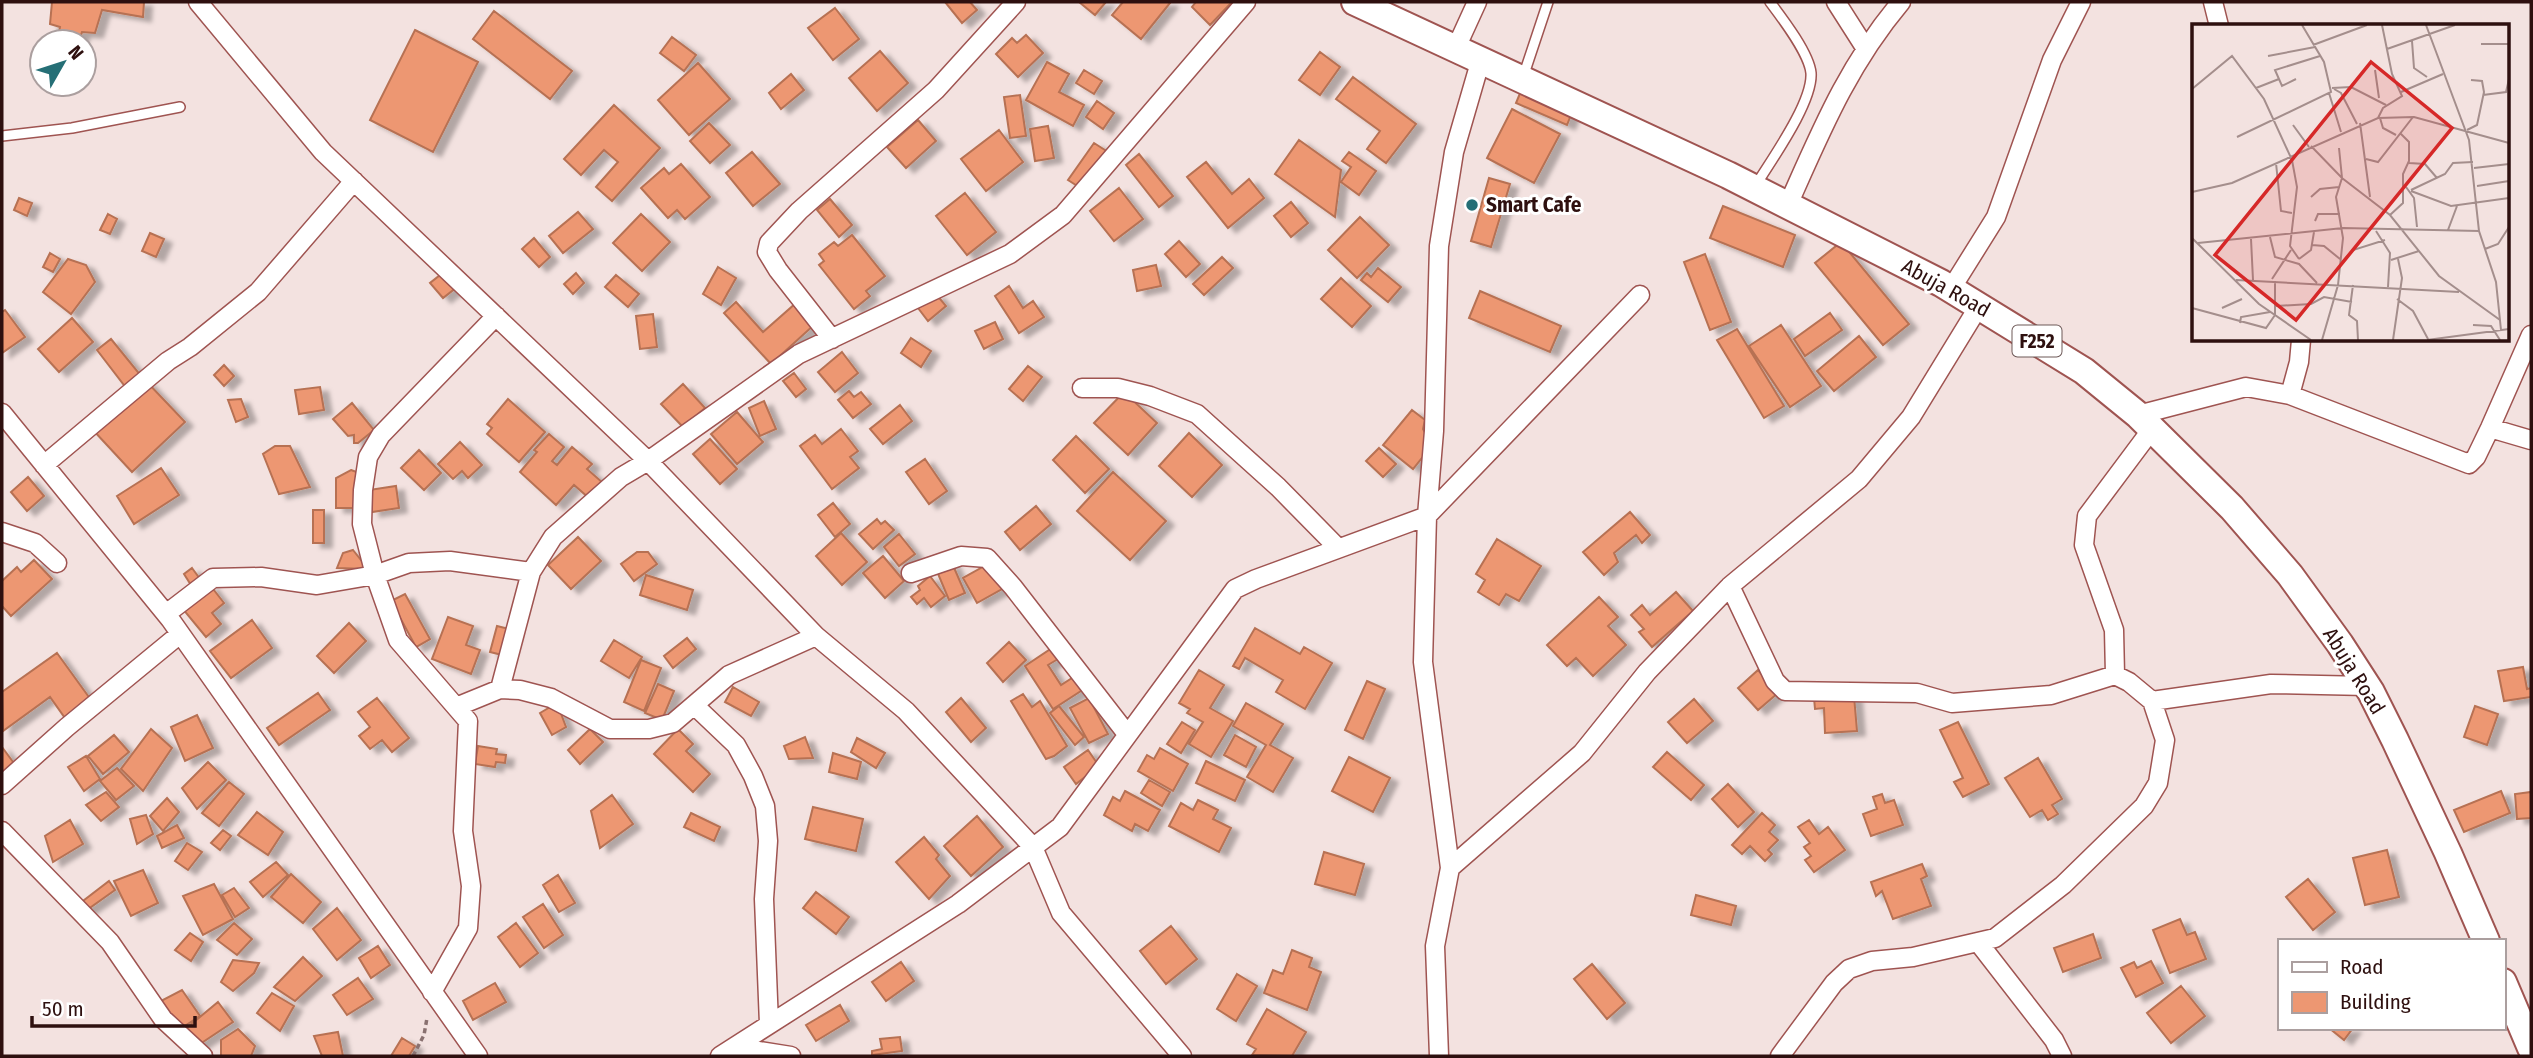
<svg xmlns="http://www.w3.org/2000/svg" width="2533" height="1058" font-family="'Fira Sans Condensed',sans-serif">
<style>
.building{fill:#ed9772;stroke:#b77153;stroke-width:2;filter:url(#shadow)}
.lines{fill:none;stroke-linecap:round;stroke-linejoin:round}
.service-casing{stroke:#9f5451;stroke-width:12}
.minor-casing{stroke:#9f5451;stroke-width:21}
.primary-casing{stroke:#9f5451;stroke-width:30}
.path{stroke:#897170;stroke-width:3.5;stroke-dasharray:5 3.5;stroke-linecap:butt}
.service{stroke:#fff;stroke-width:9}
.minor{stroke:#fff;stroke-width:18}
.primary{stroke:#fff;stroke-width:26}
.poi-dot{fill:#256f76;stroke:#fff;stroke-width:2.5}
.labels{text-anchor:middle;stroke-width:6;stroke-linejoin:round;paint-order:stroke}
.shield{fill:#fff;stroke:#6d5857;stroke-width:2}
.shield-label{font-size:19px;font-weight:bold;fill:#2e100f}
.poi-label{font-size:21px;font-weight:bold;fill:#2e100f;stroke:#fff;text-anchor:start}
.street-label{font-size:21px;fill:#2e100f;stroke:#fff}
.inset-road{fill:none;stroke:#a48e8c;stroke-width:2}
.view{fill:#d62828;fill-opacity:0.15;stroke:#d62828;stroke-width:3.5}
.inset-edge{fill:none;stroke:#2e100f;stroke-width:3.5}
</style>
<defs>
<filter id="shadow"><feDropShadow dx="8" dy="4.5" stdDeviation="2" flood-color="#0004"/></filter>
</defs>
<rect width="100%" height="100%" fill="#f3e2e0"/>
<path class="building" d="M52,2H144L143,17L102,10L95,33L82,32L79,41L58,37L60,27L50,24Z
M945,2H970L977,10L962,23Z
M1079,2H1106L1095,15Z
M1123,2H1168L1170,3L1141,39L1112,15Z
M1196,2H1232L1210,25L1192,7Z
M835,8L859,39L833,60L808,28Z
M494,11L572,71L550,99L473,39Z
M415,30L478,62L433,152L370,120Z
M1026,35L1043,53L1018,77L996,54L1012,38L1017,43Z
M672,37L696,55L684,71L660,53Z
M880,51L908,83L877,111L849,78Z
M1320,52L1340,67L1320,95L1299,80Z
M1047,62L1069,74L1059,92L1084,105L1073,126L1026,100Z
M698,63L730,99L689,135L658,100Z
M1084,70L1102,81L1094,94L1076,83Z
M791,74L804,90L781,109L769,93Z
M1353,77L1416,124L1386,163L1367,149L1380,131L1336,99Z
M1523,86L1574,107L1567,125L1516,103Z
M1020,95L1026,136L1010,138L1004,97Z
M1097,101L1114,113L1103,129L1086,117Z
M614,105L660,148L612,201L596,187L618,162L604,150L581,175L564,159Z
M1512,109L1560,134L1534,183L1487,158Z
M918,120L936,141L906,168L887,147Z
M709,123L730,145L710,163L690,141Z
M1048,126L1054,158L1035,161L1030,129Z
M999,130L1023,162L986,191L961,159Z
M1299,140L1341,170L1335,217L1275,174Z
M1094,143L1108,152L1082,189L1068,180Z
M752,152L780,184L753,206L726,173Z
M1349,152L1376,171L1359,195L1341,182L1351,167L1342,161Z
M1139,154L1173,196L1159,207L1126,165Z
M1206,162L1232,194L1249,179L1264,198L1228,228L1187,177Z
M681,164L710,197L685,219L677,210L668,218L641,188L664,168L669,174Z
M1489,178L1510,184L1491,247L1471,241Z
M1119,188L1143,219L1114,241L1090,211Z
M965,193L996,232L967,255L936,216Z
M19,198L32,203L27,216L14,210Z
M830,199L852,225L839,237L817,210Z
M1291,202L1308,223L1291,237L1274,216Z
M1723,206L1795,235L1783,267L1710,238Z
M578,212L593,229L563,253L549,236Z
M108,214L117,219L110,234L100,230Z
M641,214L670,242L642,271L613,243Z
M1360,217L1389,245L1357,278L1328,250Z
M150,233L164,239L156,257L142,251Z
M852,235L885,276L866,291L870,296L854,309L819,265L824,261L819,254L834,242L838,246Z
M534,238L550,257L539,267L522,249Z
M1179,241L1200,264L1186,277L1165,254Z
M1841,242L1909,324L1883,345L1815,263Z
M50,253L60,259L53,272L43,267Z
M1705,254L1731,322L1710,330L1684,262Z
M1222,257L1233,268L1204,295L1193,284Z
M68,259L86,265L95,282L71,314L43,292Z
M1156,265L1161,286L1137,291L1133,270Z
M718,267L736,278L721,305L703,294Z
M1378,268L1401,287L1388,302L1361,280L1367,273L1371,277Z
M444,272L457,287L443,298L430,283Z
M576,273L584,283L573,294L564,284Z
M616,275L639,294L628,307L605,287Z
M1341,278L1371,306L1352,327L1321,299Z
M1009,286L1023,308L1033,301L1044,317L1019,333L995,296Z
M1480,291L1561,326L1550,352L1469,318Z
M936,294L946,306L928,321L918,308Z
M736,302L763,332L796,303L815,324L771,364L724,313Z
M5,310L25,337L2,353V312Z
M1830,313L1842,330L1805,356L1794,339Z
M653,314L657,347L640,349L636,316Z
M72,318L93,342L59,372L38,349Z
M995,322L1003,339L984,349L975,331Z
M1781,325L1821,386L1790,407L1749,346Z
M1737,329L1784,406L1764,418L1717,340Z
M1859,336L1876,357L1834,391L1817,371Z
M911,338L931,351L921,367L901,353Z
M111,339L142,377L127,389L97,350Z
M842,352L858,373L835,392L818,372Z
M224,365L234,376L224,386L214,375Z
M1028,366L1042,377L1023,401L1009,389Z
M794,373L806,389L796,397L783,381Z
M146,381L185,422L132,472L93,430Z
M683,384L705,408L683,427L661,404Z
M320,387L324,410L299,414L295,390Z
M849,391L854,397L861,392L871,404L853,418L838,400Z
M1124,392L1157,423L1128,455L1094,423Z
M241,399L248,417L236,422L228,400Z
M508,399L545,432L519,462L487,434L492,428L487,424Z
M764,401L776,429L760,436L749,408Z
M352,403L374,430L358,443H354V435L348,436L333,419Z
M900,405L912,421L883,444L870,429Z
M1412,410L1425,420L1423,429L1430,441L1429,449L1413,469L1383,445Z
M737,412L763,442L737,464L711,434Z
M841,429L858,451L850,457L859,468L832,489L800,446L815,435L822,444Z
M1189,433L1222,465L1192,497L1159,466Z
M549,434L564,447L552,461L557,465L572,447L592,464L587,469L603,483L589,498L574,485L556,505L520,472L537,452L534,450Z
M1076,436L1109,469L1085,493L1053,460Z
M710,439L737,469L720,484L693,454Z
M460,442L482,465L468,478L462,471L453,479L438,464Z
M275,446H290L310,487L279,494L263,454Z
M1379,448L1396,464L1383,477L1366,461Z
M419,450L441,473L424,490L401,468Z
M925,459L947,491L929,504L906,472Z
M161,468L179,495L134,524L117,496Z
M351,470L362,474V508H336V478Z
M1113,472L1166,521L1130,560L1077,511Z
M28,477L44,496L27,511L11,492Z
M396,486L399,508L372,512L369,490Z
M833,503L850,524L835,537L818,515Z
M1036,506L1051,524L1020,550L1005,532Z
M313,510H324V543H313Z
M1630,512L1650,535L1642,543L1636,535L1614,553L1618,562L1604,575L1583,552Z
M877,519L881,524L885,521L894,530L873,549L859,534Z
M841,533L867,562L842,585L816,556Z
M899,534L915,554L899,566L884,547Z
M578,537L601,561L571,589L548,565Z
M1497,539L1541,566L1519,601L1506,594L1499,605L1478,592L1485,580L1476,574Z
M353,550L368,569L337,568L343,553Z
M637,552H648L657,564L634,581L621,564Z
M883,556L904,581L885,598L863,573Z
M34,560L52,579L11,616L2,606V581L17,567L21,572Z
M952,563L965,593L949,600L936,569Z
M988,564L1002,589L977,603L963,578Z
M192,568L200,579L191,585L184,574Z
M646,575L693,590L687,610L640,595Z
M930,576L945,596L931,607L924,598L917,604L911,597L920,590L918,586Z
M210,585L224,603L212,613L221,624L206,637L182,608Z
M1676,592L1693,611L1652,647L1639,632L1644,629L1631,615L1642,605L1650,615Z
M405,594L430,639L416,647L391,601Z
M1599,597L1618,617L1608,626L1626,645L1593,676L1576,658L1567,666L1547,645Z
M448,617L473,626L466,645L480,650L471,674L432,659Z
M252,620L272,648L231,678L210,651Z
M349,623L366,641L334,673L317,656Z
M497,626L513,630L506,656L490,652Z
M1255,628L1300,654L1304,647L1332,663L1305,709L1276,692L1283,680L1245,658L1239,669L1233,666Z
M687,638L696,649L673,668L664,656Z
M614,640L642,657L629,678L601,661Z
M1009,642L1026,660L1003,682L987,663Z
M1052,648L1058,659L1048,665L1061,685L1075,676L1084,689L1053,709L1025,666Z
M57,653L91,700L65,718L50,697L3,731L2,692Z
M641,660L661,668L644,711L624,702Z
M2523,667L2527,689L2531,688V697L2504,701L2498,671Z
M1199,670L1224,685L1210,708L1233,721L1211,757L1189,744L1203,722L1187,713L1190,709L1179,703Z
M1758,670L1778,693L1758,710L1738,688Z
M1367,681L1385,689L1363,739L1345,730Z
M658,684L674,691L662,720L645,713Z
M733,687L759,702L751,716L725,702Z
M318,693L330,710L279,745L267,728Z
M1023,694L1032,707L1040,701L1067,746L1054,756L1046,759L1011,701Z
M1854,696L1857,731L1825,733L1824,708L1815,709L1814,698Z
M377,698L409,738L392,752L382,740L370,749L359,736L370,727L358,712Z
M961,698L986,728L971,742L946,712Z
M1089,698L1108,734L1089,743L1070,708Z
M1694,699L1713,721L1687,743L1668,722Z
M557,703L566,727L552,735L540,713Z
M1246,703L1283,724L1270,745L1293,758L1273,792L1247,777L1266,745L1233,726Z
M1059,706L1084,737L1075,745L1050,713Z
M2475,706L2498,714L2487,745L2464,737Z
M197,715L213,748L185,761L171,727Z
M1182,722L1195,730L1181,753L1167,744Z
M1958,722L1989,784L1963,797L1954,782L1963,778L1940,730Z
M151,729L172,748L143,791L121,769Z
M590,729L603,742L580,764L568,750Z
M678,729L693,744L686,751L710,774L693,792L654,754Z
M114,735L129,752L103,774L88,756Z
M1235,735L1256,747L1246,767L1224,755Z
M805,737L813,758L789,759L784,746Z
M857,738L885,753L876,768L851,752Z
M478,746L497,749L496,754L506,755L505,763L496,762L495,767L475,764Z
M2,747L16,766L2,776Z
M1160,748L1188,764L1173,791L1138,771L1147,755L1154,759Z
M1088,750L1099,766L1076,784L1064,767Z
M1667,752L1704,785L1691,800L1653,767Z
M833,753L861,762L857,779L829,772Z
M86,756L100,779L84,791L68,767Z
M1349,757L1390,778L1373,812L1332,791Z
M2038,758L2062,799L2052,805L2058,814L2048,820L2042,810L2030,817L2005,778Z
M1206,761L1245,780L1235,801L1196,783Z
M208,762L226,780L197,809L182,788Z
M117,768L134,786L116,800L100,781Z
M1149,780L1170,792L1162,806L1141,793Z
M229,782L244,794L219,826L202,813Z
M1728,784L1754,812L1738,827L1712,799Z
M1125,791L1160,810L1148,831L1135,824L1132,831L1104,815L1113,797L1120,801Z
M2501,791L2510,813L2464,832L2454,810Z
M106,792L119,807L101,821L86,805Z
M2531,792V818L2517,819L2515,794Z
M1882,794L1885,803L1894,800L1903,825L1871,836L1863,814L1877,809L1873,797Z
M612,795L633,824L600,848L591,811Z
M167,798L179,812L163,831L150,816Z
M1198,800L1218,810L1213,819L1231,828L1219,852L1169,826L1181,803L1193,810Z
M813,807L863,819L856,851L805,839Z
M257,812L283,832L268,855L238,835Z
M691,813L720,827L714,841L684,827Z
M1762,813L1775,825L1769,832L1778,840L1768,850L1772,854L1765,861L1750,846L1742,854L1732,845Z
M146,815L153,834L137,844L130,819Z
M977,816L1003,847L971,876L944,846Z
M70,820L83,844L53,862L45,836Z
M1809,820L1819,834L1828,827L1845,850L1814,872L1805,860L1811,856L1804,847L1810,843L1798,827Z
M177,825L184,838L162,848L157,836Z
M223,830L231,836L220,850L211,843Z
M924,837L939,855L936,859L950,876L929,899L896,862Z
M187,843L202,852L188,870L175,861Z
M2387,850L2399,897L2365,905L2353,858Z
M1324,852L1364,864L1355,895L1315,884Z
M276,862L288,875L263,897L250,882Z
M1922,864L1927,876L1921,879L1931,906L1893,919L1882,891L1876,896L1871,882Z
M143,870L158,903L131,916L114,881Z
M291,874L321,902L303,923L271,897Z
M558,875L575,903L559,912L543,885Z
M2308,879L2335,912L2313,930L2286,897Z
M109,881L115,890L84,912L79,904Z
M214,884L233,919L203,935L183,896Z
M234,888L249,908L235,917L222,895Z
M816,892L849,917L836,934L803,908Z
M1696,895L1736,906L1731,925L1691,915Z
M543,904L563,935L544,948L523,917Z
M337,908L361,940L337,960L313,929Z
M2180,919L2187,935L2195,932L2206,959L2170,973L2153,930Z
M234,923L252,939L237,955L217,940Z
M516,923L538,953L520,967L498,937Z
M1171,926L1197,959L1166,984L1140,951Z
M190,933L203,942L191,961L175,950Z
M2093,934L2101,958L2063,972L2054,948Z
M378,946L390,965L371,978L359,958Z
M1292,950L1312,958L1309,967L1321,972L1307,1010L1264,993L1273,970L1283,974Z
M303,957L322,976L295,1001L274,987Z
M233,960L259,963L254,973L233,991L221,982Z
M2151,961L2163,983L2136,997L2121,968L2134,962L2137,968Z
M901,962L914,981L886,1001L872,982Z
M1592,964L1625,1003L1607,1019L1574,979Z
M1237,974L1257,986L1236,1021L1217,1009Z
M358,978L373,999L347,1015L333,995Z
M495,983L506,1002L473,1020L463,1001Z
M2181,986L2205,1016L2171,1043L2147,1013Z
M182,990L200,1016L180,1029L157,1003Z
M272,993L294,1006L280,1031L257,1013Z
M218,1002L233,1022L197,1046L183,1031Z
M840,1005L849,1021L816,1041L806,1025Z
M1267,1009L1306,1032L1292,1056L1252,1055L1256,1049L1247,1044Z
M2329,1028H2353L2344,1040Z
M238,1029L255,1046L251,1056H221V1040Z
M338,1032L343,1056H322L314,1036Z
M900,1037L902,1051L872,1055V1051L882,1049L880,1039Z
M402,1038L415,1046L409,1056H391Z"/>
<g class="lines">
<g class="service-casing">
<path id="service" d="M1523,77L1548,2
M2,136L72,128L180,107
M1756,185C1772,159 1813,102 1811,73C1809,53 1782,18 1770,2"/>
</g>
<g class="minor-casing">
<path id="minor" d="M198,2L323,152L648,461L816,636L906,711L1033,847L1061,913L1182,1056
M1836,2L1866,49
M2213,2L2219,26
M1456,48L1477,2
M1788,205C1821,131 1848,65 1901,2
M1951,289L1996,217L2052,60L2081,2
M832,339L778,270L767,252L769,243L799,211L936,90L1016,2
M1082,388H1118L1150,396L1197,414L1278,487L1338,548
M2290,395L2299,362L2301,340
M2,413L170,619L478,1056
M2138,415L2246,387L2290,395L2469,464L2476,457L2490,428L2531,335
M2490,428L2531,440
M44,465L168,361L190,347L258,292L354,181
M2,532L35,543L57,563
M911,573L961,556L987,558L1013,587L1127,734
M1730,586L1775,681L1785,691L1917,693L1952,703L2051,695L2115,675L2129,682L2152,701L2271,684L2367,686
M166,614L213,578L261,577L317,585L375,575L409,563L450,561L531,572
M2115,675L2114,630L2084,545L2087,516L2152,429
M500,689L531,572L553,537L621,477L648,461L799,354L1010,254L1063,215L1246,2
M694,705L736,745L753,776L765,806L768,841L764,899L769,1024
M456,707L500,689L520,690L551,698L610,729H649L673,723L729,675L816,636
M2,785L67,727L180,634
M2,831L110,942L163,1019L203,1056
M1450,868L1582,753L1647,672L1730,586L1859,479L1911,417L1979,306
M1978,942L2054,1040L2062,1056
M432,992L468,928L471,886L463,831L468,721L398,640L375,575L362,524L363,490L368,457L381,435L496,316
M734,1047L791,1056
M720,1056L958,904L1060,827L1235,589L1256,579L1427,516L1640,295
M1439,1056L1435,946L1450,868L1423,662L1427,516L1434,431L1439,246L1454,152L1481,59
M1780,1056L1834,983L1849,969L1872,961L1913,957L1995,938L2063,885L2144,806L2158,783L2165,740L2152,701"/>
</g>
<g class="primary-casing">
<path id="primary" d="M1355,2L1728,175L1941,283L2084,371L2138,415L2232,508L2290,575L2340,644L2371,692L2395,740L2448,853L2486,941
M2503,982L2531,1048"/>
</g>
<path class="path" d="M413,1056L424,1035L427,1018"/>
<use href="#service" class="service"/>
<use href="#minor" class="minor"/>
<use href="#primary" class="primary"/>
</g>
<circle class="poi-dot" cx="1472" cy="205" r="7"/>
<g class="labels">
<rect class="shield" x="2012.5" y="325.5" width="49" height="31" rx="5"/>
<g class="shield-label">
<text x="2037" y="348">F252</text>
</g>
<g class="poi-label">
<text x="1486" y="212">Smart Cafe</text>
</g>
<g class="street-label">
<text transform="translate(1946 288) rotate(29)" y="7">Abuja Road</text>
<text transform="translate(2354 671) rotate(58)" y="7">Abuja Road</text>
</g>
</g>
<g transform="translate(2192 24)">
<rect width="317" height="317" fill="#f3e2e0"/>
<path class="inset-road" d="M234,1L277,116L287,207L304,258L309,306M220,17L222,44L235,53M289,20H317M121,21L175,1M195,25L263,1M76,32L123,23M183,46L187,74M104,55L90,62L83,46L128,32M64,64L87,55M140,64L159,63L194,81M0,65L40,32L72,75L100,136L105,163L98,222L107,235M142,65L149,69L165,100M209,68L251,50M137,69L149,108M291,71L314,68L317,55M186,94L191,84L210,72L200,50L190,1M188,94L191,104L204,111M168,99L178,173M101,101L117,123M275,106L285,101L292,68L290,57L279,56M45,113L139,68L132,38L110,1M119,122L150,154L198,191L247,252L308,296M174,135L186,138L221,93M84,139L89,187L100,189M217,139L233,140L245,154M282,144L317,140M285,162L317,157M214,163L222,174L225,203M219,166L253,150L261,139L281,138M219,167L259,182L317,174M0,168L40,159L186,94L222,93L317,119M119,173L128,165L147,163M198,191L211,179V150L217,137V118L209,110M123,197L126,190H148M256,206L265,182M184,207L198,229L196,263M78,213L83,233L107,240L125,259M0,214L67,280L119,316M59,215L61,256M6,219L151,204L287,207M120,221L132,222L148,235M293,225L306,220L317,203M107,235L119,226L122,208M199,236L227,227M150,238L161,226L193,216M80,255L99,226M44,256L267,268M161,261L157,291L165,297L166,316M205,275L221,287L236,315M84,282L119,280L132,273L160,278M0,284L74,304L83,291V257M30,284L50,275M48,299L49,293L78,288M281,301L299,302L308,316M130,316L146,261L151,214L144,173L150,154L147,124M201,316L210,254L206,235M235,316L317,305"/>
<path class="view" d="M179,38L260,104L104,296L23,231Z"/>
<rect width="317" height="317" class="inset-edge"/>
</g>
<rect width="2533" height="1058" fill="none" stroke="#2e100f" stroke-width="7"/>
<rect x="2278" y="939" width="228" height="91" fill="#ffffff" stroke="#ab9f9f" stroke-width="2"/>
<rect x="2292" y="962" width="35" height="10" fill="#ffffff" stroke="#ab9f9f" stroke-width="2"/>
<text x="2340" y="974" font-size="21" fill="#2e100f">Road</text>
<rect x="2292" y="992" width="35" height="21" fill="#ed9772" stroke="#ab9f9f" stroke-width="2"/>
<text x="2340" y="1009" font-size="21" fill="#2e100f">Building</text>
<g transform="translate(63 63) rotate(51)"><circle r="33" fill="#ffffff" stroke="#ab9f9f" stroke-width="2"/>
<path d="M0-5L12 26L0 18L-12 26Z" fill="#256f76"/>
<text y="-10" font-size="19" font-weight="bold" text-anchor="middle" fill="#2e100f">N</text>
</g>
<path d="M32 1016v10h163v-10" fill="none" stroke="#2e100f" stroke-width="3.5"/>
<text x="42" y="1016" font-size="21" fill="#2e100f" stroke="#ffffff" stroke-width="5" paint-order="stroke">50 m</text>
</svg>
